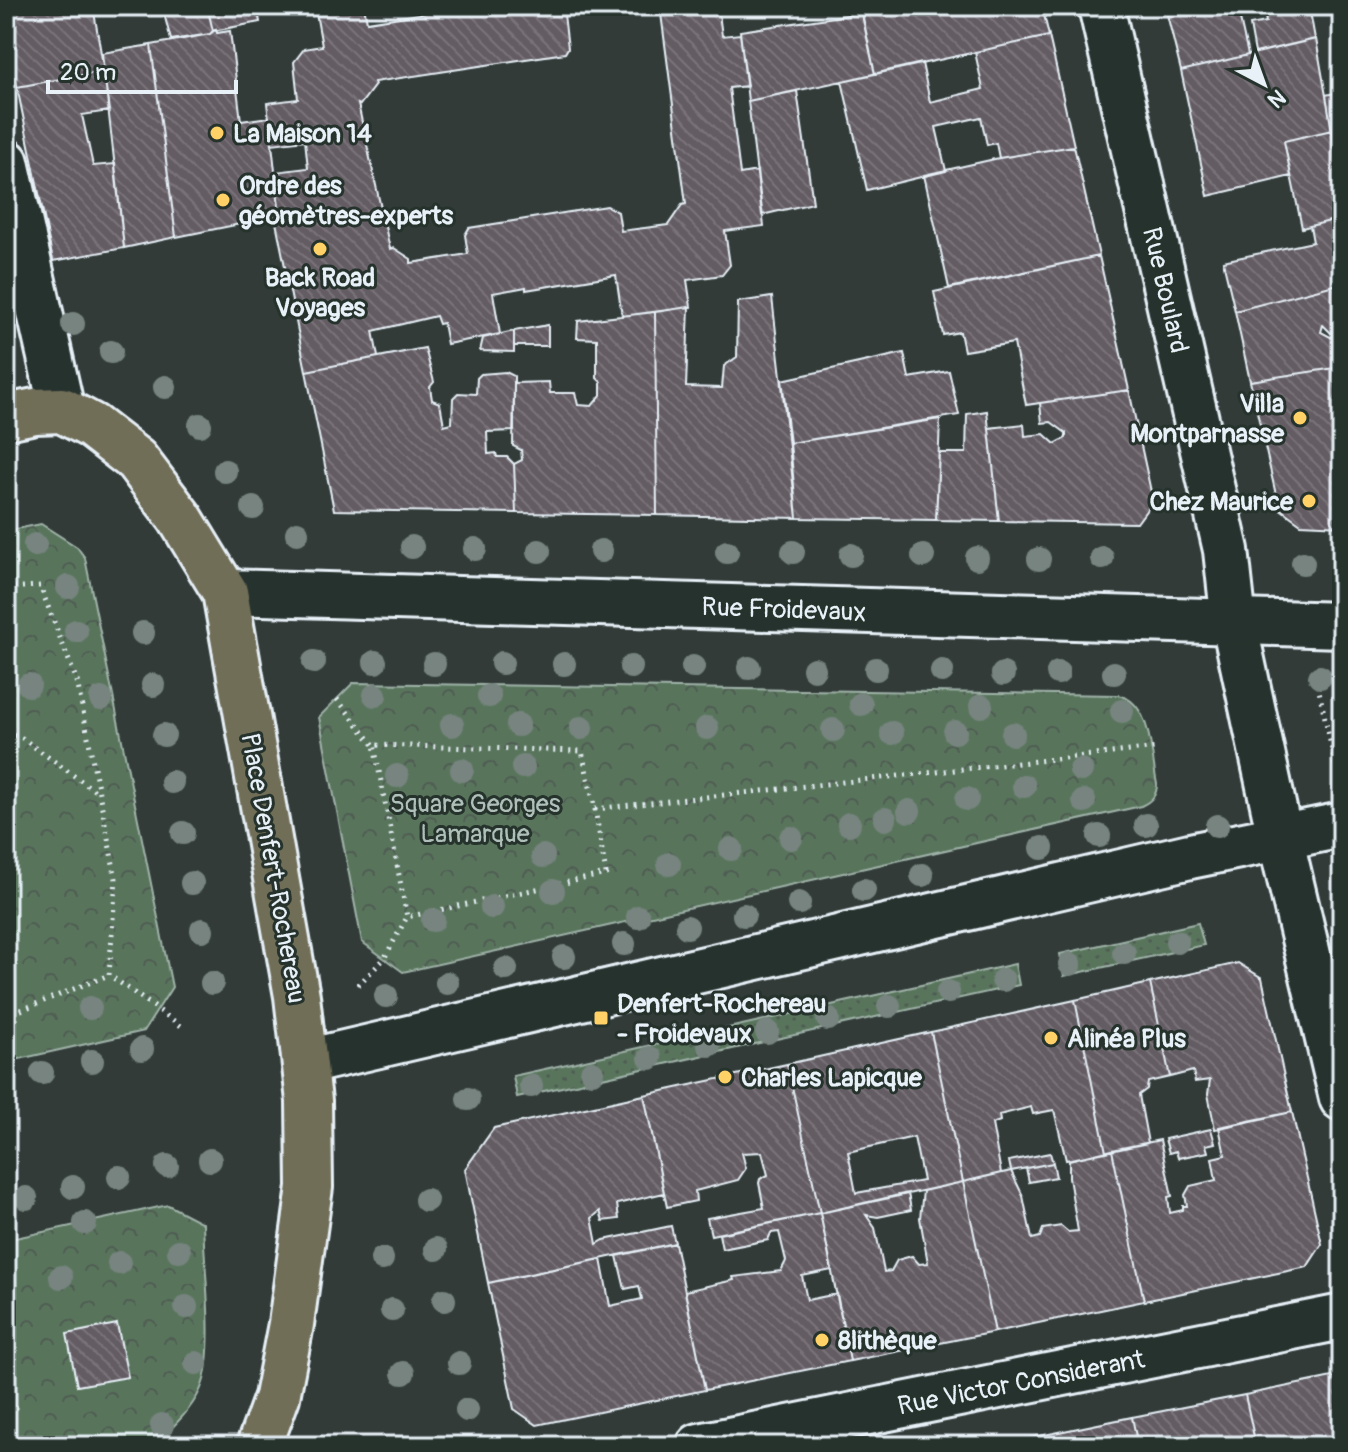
<svg xmlns="http://www.w3.org/2000/svg" width="1348" height="1452" font-family="Pangolin,sans-serif">
<style>
.grass{fill:url(#grass-dots);stroke:#a0b3aa;stroke-width:2}
.park{fill:url(#park-crowns);stroke:#a0b3aa;stroke-width:2}
.building{fill:url(#building-back-hatch);stroke:#e8f1f8;stroke-width:2;fill-rule:evenodd}
.lines{fill:none;stroke-linecap:round;stroke-linejoin:round}
.street-casing{stroke:#e8f1f8;stroke-width:50}
.secondary-casing{stroke:#e8f1f8;stroke-width:50}
.primary-casing{stroke:#e8f1f8;stroke-width:50}
.path{stroke:#e8f1f8;stroke-width:5;stroke-dasharray:2 6;stroke-linecap:butt}
.street{stroke:#26332d;stroke-width:44}
.secondary{stroke:#26332d;stroke-width:44}
.primary{stroke:#716e59;stroke-width:44}
.tree{fill:#77847f}
.poi-dot{fill:#ffd166;stroke:#26332d;stroke-width:3}
.labels{text-anchor:middle;stroke-width:6;stroke-linejoin:round;paint-order:stroke}
.poi-label{font-size:26px;font-weight:bold;fill:#e8f1f8;stroke:#26332d;text-anchor:start}
.street-label{font-size:26px;fill:#e8f1f8;stroke:#26332d}
.park-label{font-size:26px;fill:#afbfb9;stroke:#26332d}
</style>
<defs>
<pattern id="grass-dots" width="8" height="8" patternUnits="userSpaceOnUse" patternTransform="scale(2)"><rect width="8" height="8" fill="#59755b"/><path d="M2 2h.1M6 6h.1" fill="none" stroke="#4f5c52" stroke-width="1.8" stroke-linecap="round"/></pattern>
<pattern id="park-crowns" width="20" height="18" patternUnits="userSpaceOnUse" patternTransform="scale(2)"><rect width="20" height="18" fill="#59755b"/><path d="M2 6a3 3 0 1 1 6 0M12 15a3 3 0 1 1 6 0" fill="none" stroke="#4f5c52"/></pattern>
<pattern id="building-back-hatch" width="6" height="6" patternUnits="userSpaceOnUse" patternTransform="scale(2)"><rect width="6" height="6" fill="#645b63"/><path d="M-1 5l2 2M0 0l6 6M5-1l2 2" fill="none" stroke="#7a737a"/></pattern>
</defs>
<rect width="100%" height="100%" fill="#323b38"/>
<filter id="ink" filterUnits="userSpaceOnUse"><feTurbulence type="fractalNoise" baseFrequency=".0125" numOctaves="2"/><feDisplacementMap in="SourceGraphic" scale="16" xChannelSelector="R" yChannelSelector="G"/><feConvolveMatrix kernelMatrix="1 2 1 2 8 2 1 2 1" color-interpolation-filters="sRGB"/></filter>
<g filter="url(#ink)">
<path class="grass" d="M1198,923L1204,945L1064,976L1060,954Z
M1015,964L1019,985L517,1097L513,1076Z"/>
<path class="park" d="M41,524L77,547L85,558L172,987L144,1031L6,1062V531Z
M353,683L1118,695C1152,702 1151,756 1157,784C1157,795 1152,801 1141,806L403,972L362,942L319,717Z
M168,1205L203,1223C204,1265 215,1345 203,1383C195,1408 171,1428 154,1446H6V1240Z"/>
<path class="building" d="M6,6H93L104,71L17,87L6,32Z
M162,6H207L213,31L210,34L171,40Z
M207,6H257L260,22L213,31Z
M295,6H323L324,12L297,16Z
M323,6H355V7L324,12Z
M364,6L367,22L459,8L458,6H563L568,48L565,53L374,82L375,85L360,105L358,104L390,249L394,248L411,259V263L468,254L465,235L469,228L607,206L618,212L621,231L668,225L682,205L686,204L660,6H718L722,36L740,34L747,86L729,88L740,174L757,171L764,226L725,231L730,265L722,275L687,280L691,307L622,316L616,275L526,290V287L493,293L500,334L447,344L443,323L439,324L436,316L373,331L378,357L306,371L275,217L280,216L275,172L308,168L305,140L272,144L267,103L298,99L294,62L304,49L322,46L316,13Z
M860,6H1042L1049,36L875,74Z
M1165,6H1237L1248,55L1181,71Z
M1263,6H1309L1315,39L1255,53L1250,25L1266,22Z
M862,13L875,74L748,101L740,31Z
M216,29L217,33L230,31L241,121L269,117L280,216L176,237L151,45L210,34Z
M1049,36L1074,146L999,158L996,143L987,145L981,117L936,127L946,171L867,190L842,81L922,63L930,102L983,89L975,52Z
M1316,39L1332,130L1284,141L1291,176L1208,196L1181,71Z
M151,45L176,237L124,248L102,53Z
M104,71L109,111L82,115L93,166L115,164L124,248L53,261L17,87Z
M797,91L813,203L762,215L748,101Z
M1342,91V168L1338,169L1326,95Z
M1332,130L1342,193V218L1302,228L1284,141Z
M1074,146L1099,256L949,288L924,175L999,158Z
M1342,218V283L1235,311L1223,261L1313,242L1310,226Z
M1099,256L1129,390L1026,405L1014,343L964,351L960,332L943,335L934,292Z
M1342,283V330L1333,335L1323,325L1321,332L1342,343V367L1250,381L1235,311Z
M772,297L797,518L657,515L655,312L689,307L686,387L722,388L724,366L737,357L738,302Z
M655,312L657,515L516,513L514,464L522,460L521,450L513,446L514,383L549,382L550,393H575L578,405L592,406L601,395V382L597,378V339L577,338L578,321Z
M548,325V346H514V331Z
M514,331V352L480,351L483,338Z
M425,348L434,382L430,387L432,400L440,403L444,425L452,423L453,398L458,393L476,394L477,378L481,374L506,372L514,376V431L487,432L488,454L496,453L497,457H507L514,464L516,513L334,510L306,371Z
M904,353L909,378L949,371L959,415L790,443L782,380Z
M1342,367V526L1301,524L1279,508L1250,381Z
M1129,390L1153,501L1137,523L999,521L989,428L1024,424L1025,436L1044,434L1055,444L1066,438V433L1051,422L1042,423L1040,403Z
M987,411L999,521L936,520L939,453H966L967,414Z
M940,419L936,520L797,518L790,443Z
M1238,963L1262,978L1292,1112L1215,1129L1208,1094L1210,1080L1195,1082L1193,1071L1170,1077L1150,983Z
M1150,983L1170,1077L1148,1082L1147,1089L1139,1095L1148,1143L1106,1152L1075,1000Z
M1075,1000L1106,1152L1066,1160L1054,1110L1033,1114L1031,1107L999,1115L1000,1121L992,1124L1001,1173L963,1182L931,1032Z
M931,1032L963,1182L820,1213L787,1064ZM914,1137L923,1181L856,1193L848,1152Z
M787,1064L820,1213L711,1235L707,1218L764,1208L759,1183L760,1179L768,1175L762,1152L742,1153L746,1168L738,1180L695,1191L696,1201L667,1207L644,1095Z
M644,1095L664,1193L617,1204L619,1219L603,1221L600,1211L592,1218L597,1244L604,1240L671,1226L675,1243L488,1283L465,1169L494,1128Z
M1292,1112L1322,1244L1307,1267L1144,1301L1112,1150L1160,1140L1172,1196L1168,1197L1170,1213L1183,1210V1206H1187L1185,1195L1190,1186L1216,1180L1212,1158L1225,1155L1219,1127Z
M1211,1129L1215,1143L1206,1145L1208,1152L1178,1158L1176,1151L1169,1153L1165,1139Z
M1112,1150L1144,1301L995,1332L963,1182L1011,1171L1023,1196L1032,1239L1040,1237L1043,1229L1061,1226L1068,1232L1078,1231L1069,1178V1160Z
M1050,1153L1053,1163L1011,1171L1009,1161Z
M1053,1163L1056,1177L1029,1182L1026,1168Z
M963,1182L995,1332L850,1361L820,1213L908,1193L911,1210L878,1217L866,1215L875,1228L884,1272L891,1271L897,1260L912,1256L919,1264L928,1263L920,1218L923,1191Z
M820,1213L832,1270L802,1276L807,1300L837,1294L850,1361L705,1390L685,1291L734,1280L733,1277L781,1271L786,1261L779,1232L771,1233L768,1240L722,1249L719,1234Z
M675,1243L705,1390L537,1425L514,1409L488,1283L601,1259L610,1306L642,1299L639,1286L625,1289L617,1256Z
M117,1324L128,1377L77,1386L67,1334Z
M1332,1377L1342,1383V1446H1256L1245,1395Z
M1245,1395L1256,1446H1138L1132,1417Z
M1132,1417L1138,1446H990L1059,1432Z"/>
<g class="lines">
<g class="street-casing">
<path id="street" d="M1101,6L1226,550L1234,623L1280,837L1342,1098
M6,162L62,410
M699,1446L1342,1317"/>
</g>
<g class="secondary-casing">
<path id="secondary" d="M225,592L1342,625
M306,1062L1190,856L1342,825"/>
</g>
<g class="primary-casing">
<path id="primary" d="M6,417L35,411L62,410L92,426L136,460L180,518L225,592L297,996L309,1101L310,1187L291,1324L277,1397L259,1446"/>
</g>
<path class="path" d="M6,588L40,586L77,681L116,879L109,975L184,1028
M1316,677L1337,773
M337,699L374,745
M6,733L22,738L98,793
M595,809L606,874L407,917L374,745L582,751L595,809L1157,748
M358,985L384,959L407,917
M6,1016L109,975"/>
<use href="#street" class="street"/>
<use href="#secondary" class="secondary"/>
<use href="#primary" class="primary"/>
</g>
<g class="tree">
<circle cx="73" cy="324" r="12"/>
<circle cx="111" cy="352" r="12"/>
<circle cx="165" cy="387" r="12"/>
<circle cx="200" cy="425" r="12"/>
<circle cx="225" cy="471" r="12"/>
<circle cx="253" cy="508" r="12"/>
<circle cx="297" cy="533" r="12"/>
<circle cx="35" cy="545" r="12"/>
<circle cx="412" cy="547" r="12"/>
<circle cx="475" cy="549" r="12"/>
<circle cx="539" cy="551" r="12"/>
<circle cx="601" cy="551" r="12"/>
<circle cx="727" cy="552" r="12"/>
<circle cx="793" cy="552" r="12"/>
<circle cx="851" cy="555" r="12"/>
<circle cx="923" cy="556" r="12"/>
<circle cx="977" cy="558" r="12"/>
<circle cx="1102" cy="558" r="12"/>
<circle cx="1039" cy="559" r="12"/>
<circle cx="1303" cy="563" r="12"/>
<circle cx="68" cy="587" r="12"/>
<circle cx="76" cy="631" r="12"/>
<circle cx="143" cy="633" r="12"/>
<circle cx="314" cy="662" r="12"/>
<circle cx="375" cy="662" r="12"/>
<circle cx="502" cy="663" r="12"/>
<circle cx="434" cy="664" r="12"/>
<circle cx="564" cy="664" r="12"/>
<circle cx="631" cy="667" r="12"/>
<circle cx="693" cy="667" r="12"/>
<circle cx="749" cy="668" r="12"/>
<circle cx="814" cy="669" r="12"/>
<circle cx="876" cy="669" r="12"/>
<circle cx="942" cy="671" r="12"/>
<circle cx="1058" cy="673" r="12"/>
<circle cx="1114" cy="673" r="12"/>
<circle cx="1003" cy="674" r="12"/>
<circle cx="1320" cy="677" r="12"/>
<circle cx="29" cy="685" r="12"/>
<circle cx="153" cy="685" r="12"/>
<circle cx="375" cy="695" r="12"/>
<circle cx="489" cy="696" r="12"/>
<circle cx="101" cy="699" r="12"/>
<circle cx="861" cy="704" r="12"/>
<circle cx="981" cy="706" r="12"/>
<circle cx="1122" cy="711" r="12"/>
<circle cx="452" cy="725" r="12"/>
<circle cx="518" cy="725" r="12"/>
<circle cx="581" cy="728" r="12"/>
<circle cx="707" cy="728" r="12"/>
<circle cx="833" cy="730" r="12"/>
<circle cx="955" cy="732" r="12"/>
<circle cx="892" cy="733" r="12"/>
<circle cx="1013" cy="734" r="12"/>
<circle cx="164" cy="735" r="12"/>
<circle cx="523" cy="767" r="12"/>
<circle cx="462" cy="770" r="12"/>
<circle cx="1081" cy="770" r="12"/>
<circle cx="397" cy="776" r="12"/>
<circle cx="172" cy="782" r="12"/>
<circle cx="1024" cy="786" r="12"/>
<circle cx="967" cy="799" r="12"/>
<circle cx="1084" cy="801" r="12"/>
<circle cx="909" cy="811" r="12"/>
<circle cx="885" cy="819" r="12"/>
<circle cx="849" cy="824" r="12"/>
<circle cx="1146" cy="825" r="12"/>
<circle cx="1217" cy="826" r="12"/>
<circle cx="183" cy="833" r="12"/>
<circle cx="1099" cy="836" r="12"/>
<circle cx="791" cy="838" r="12"/>
<circle cx="1042" cy="848" r="12"/>
<circle cx="731" cy="849" r="12"/>
<circle cx="543" cy="856" r="12"/>
<circle cx="669" cy="864" r="12"/>
<circle cx="922" cy="875" r="12"/>
<circle cx="192" cy="883" r="12"/>
<circle cx="864" cy="890" r="12"/>
<circle cx="553" cy="891" r="12"/>
<circle cx="799" cy="903" r="12"/>
<circle cx="492" cy="907" r="12"/>
<circle cx="744" cy="915" r="12"/>
<circle cx="638" cy="917" r="12"/>
<circle cx="433" cy="920" r="12"/>
<circle cx="687" cy="927" r="12"/>
<circle cx="202" cy="930" r="12"/>
<circle cx="1177" cy="942" r="12"/>
<circle cx="624" cy="944" r="12"/>
<circle cx="1124" cy="953" r="12"/>
<circle cx="564" cy="957" r="12"/>
<circle cx="1070" cy="964" r="12"/>
<circle cx="506" cy="969" r="12"/>
<circle cx="1003" cy="980" r="12"/>
<circle cx="212" cy="983" r="12"/>
<circle cx="447" cy="983" r="12"/>
<circle cx="948" cy="992" r="12"/>
<circle cx="386" cy="996" r="12"/>
<circle cx="889" cy="1006" r="12"/>
<circle cx="90" cy="1008" r="12"/>
<circle cx="828" cy="1019" r="12"/>
<circle cx="767" cy="1032" r="12"/>
<circle cx="709" cy="1045" r="12"/>
<circle cx="142" cy="1049" r="12"/>
<circle cx="650" cy="1058" r="12"/>
<circle cx="92" cy="1061" r="12"/>
<circle cx="592" cy="1072" r="12"/>
<circle cx="42" cy="1073" r="12"/>
<circle cx="531" cy="1086" r="12"/>
<circle cx="468" cy="1099" r="12"/>
<circle cx="210" cy="1160" r="12"/>
<circle cx="167" cy="1166" r="12"/>
<circle cx="119" cy="1177" r="12"/>
<circle cx="73" cy="1187" r="12"/>
<circle cx="26" cy="1198" r="12"/>
<circle cx="426" cy="1200" r="12"/>
<circle cx="85" cy="1223" r="12"/>
<circle cx="436" cy="1249" r="12"/>
<circle cx="179" cy="1251" r="12"/>
<circle cx="382" cy="1259" r="12"/>
<circle cx="119" cy="1263" r="12"/>
<circle cx="61" cy="1277" r="12"/>
<circle cx="444" cy="1300" r="12"/>
<circle cx="186" cy="1307" r="12"/>
<circle cx="392" cy="1310" r="12"/>
<circle cx="196" cy="1363" r="12"/>
<circle cx="459" cy="1363" r="12"/>
<circle cx="403" cy="1373" r="12"/>
<circle cx="467" cy="1410" r="12"/>
<circle cx="162" cy="1425" r="12"/>
</g>
</g>
<g class="poi-dot">
<circle cx="217" cy="133" r="8"/>
<circle cx="223" cy="200" r="8"/>
<circle cx="320" cy="249" r="8"/>
<circle cx="1300" cy="418" r="8"/>
<circle cx="1309" cy="501" r="8"/>
<rect x="593" y="1010" width="16" height="16" rx="4"/>
<circle cx="1051" cy="1038" r="8"/>
<circle cx="725" cy="1077" r="8"/>
<circle cx="822" cy="1340" r="8"/>
</g>
<g class="labels">
<g class="poi-label">
<text x="233" y="142">La Maison 14</text>
<text x="239" y="194">Ordre des<tspan x="239" dy="30">géomètres-experts</tspan></text>
<text x="320" y="286" text-anchor="middle">Back Road<tspan x="320" dy="30">Voyages</tspan></text>
<text x="1284" y="412" text-anchor="end">Villa<tspan x="1284" dy="30">Montparnasse</tspan></text>
<text x="1293" y="510" text-anchor="end">Chez Maurice</text>
<text x="617" y="1012">Denfert-Rochereau<tspan x="617" dy="30">- Froidevaux</tspan></text>
<text x="1067" y="1047">Alinéa Plus</text>
<text x="741" y="1086">Charles Lapicque</text>
<text x="838" y="1349">8lithèque</text>
</g>
<g class="street-label">
<text transform="translate(1166 290) rotate(77)" y="9">Rue Boulard</text>
<text transform="translate(784 609) rotate(2)" y="9">Rue Froidevaux</text>
<text transform="translate(274 868) rotate(80)" y="9">Place Denfert-Rochereau</text>
<text transform="translate(1021 1382) rotate(-11)" y="9">Rue Victor Considerant</text>
</g>
<g class="park-label">
<text x="475" y="812">Square Georges<tspan x="475" dy="30">Lamarque</tspan></text>
</g>
</g>
<rect width="1348" height="1452" fill="none" stroke="#26332d" stroke-width="32"/>
<rect x="16" y="16" width="1316" height="1420" fill="none" stroke="#e8f1f8" stroke-width="3" filter="url(#ink)"/>
<g transform="translate(1264 84) rotate(139)" stroke="#26332d" stroke-width="6" paint-order="stroke">
<path d="M0-6L14 30L0 20L-14 30Z" fill="#e8f1f8"/>
<text y="-12" font-size="22" font-weight="bold" text-anchor="middle" fill="#e8f1f8">N</text>
</g>
<path d="M48 80v12h188v-12" fill="none" stroke="#e8f1f8" stroke-width="4"/>
<text x="60" y="80" font-size="24" fill="#e8f1f8" stroke="#26332d" stroke-width="6" paint-order="stroke">20 m</text>
</svg>
